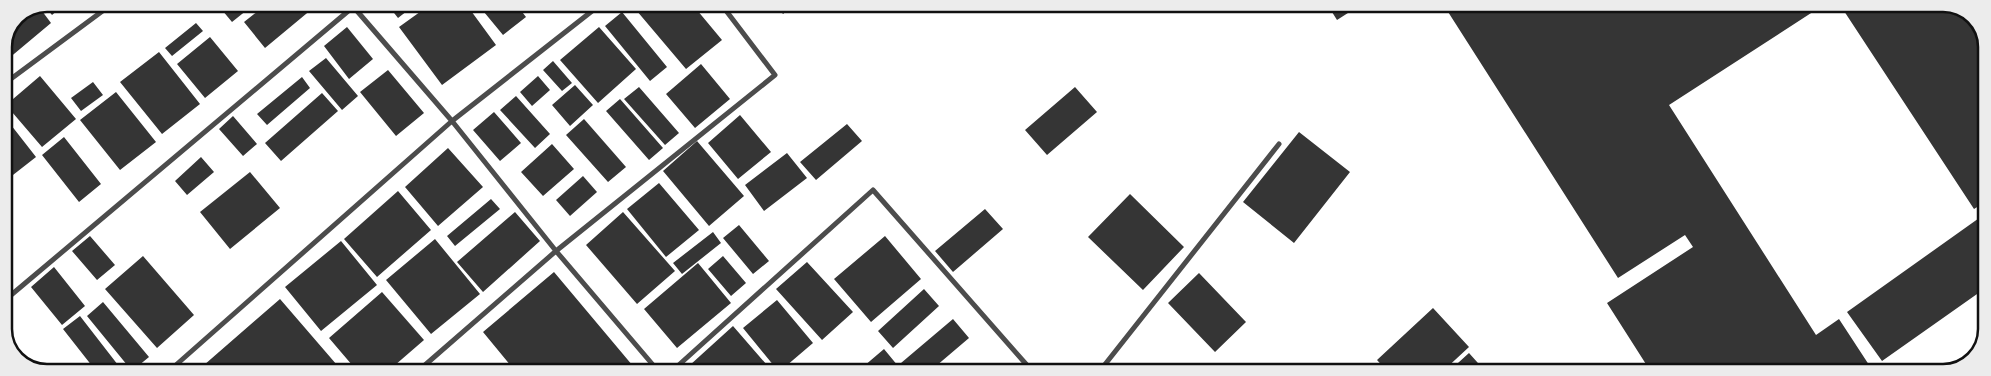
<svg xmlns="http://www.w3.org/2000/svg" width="1991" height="376" font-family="Cabin,sans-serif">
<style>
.building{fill:#353535}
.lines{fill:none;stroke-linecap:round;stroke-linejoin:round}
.minor{stroke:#4c4c4c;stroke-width:5}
.rim{fill:none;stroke:#111;stroke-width:2.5}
</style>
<rect width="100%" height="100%" fill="#fff"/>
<path class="building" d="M48,4H65L52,15L44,5Z
M217,4H251L252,6L232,22Z
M267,4H318L265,48L244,22Z
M387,4H416L398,18Z
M431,4H466L496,45L442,85L399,27Z
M493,4H516L526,17L503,35L484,12Z
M631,4H692L722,40L686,69Z
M775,4H795L783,14Z
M1327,4H1362L1337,20Z
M1443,4H1825L1669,105L1816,335L1839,319L1873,371L1870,372H1651L1607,303L1693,247L1685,235L1618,278Z
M1854,5H1952L1976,18L1987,42V210L1982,204L1974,209L1844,11Z
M39,7L51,23L8,59L4,54V47L17,16Z
M622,12L667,67L650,81L605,26Z
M196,23L203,31L172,56L165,48Z
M347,27L373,59L349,79L324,46Z
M599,27L636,69L598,103L560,60Z
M210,37L238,71L205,98L177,64Z
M159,52L200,104L162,134L120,82Z
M326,58L358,96L342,110L309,71Z
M553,61L572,83L562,91L543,70Z
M701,64L730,99L695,128L666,94Z
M388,70L424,113L396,136L360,92Z
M40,76L76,119L42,147L6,105Z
M538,76L550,90L532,106L520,92Z
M302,77L310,88L267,125L257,114Z
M93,82L103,95L81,111L71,98Z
M575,85L593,105L570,126L552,105Z
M639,87L679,133L665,145L624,99Z
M1075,87L1097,112L1047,155L1025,130Z
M116,92L156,142L120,170L80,120Z
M322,93L338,111L281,161L265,143Z
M516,96L550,134L535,148L500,110Z
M620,99L663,148L649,160L606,111Z
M494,112L521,143L500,161L473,130Z
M740,115L771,152L738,179L708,143Z
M4,116L36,157L4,182Z
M233,116L257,144L243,156L219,129Z
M584,119L626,167L608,182L566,135Z
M847,124L862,141L816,180L800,162Z
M1299,132L1350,172L1294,243L1243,202Z
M64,137L101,184L79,202L42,155Z
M697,141L744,196L709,226L663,171Z
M552,144L574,169L543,196L521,172Z
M448,148L483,187L438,226L405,187Z
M787,153L807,178L764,211L745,185Z
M201,157L214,172L187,195L175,181Z
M250,172L280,208L230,249L200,212Z
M583,176L597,192L570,216L556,200Z
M659,183L699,230L666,257L627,209Z
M398,191L431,230L377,277L344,239Z
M1130,194L1184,247L1143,290L1088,237Z
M491,199L500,209L455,246L447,236Z
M985,209L1003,229L953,272L935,251Z
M515,212L540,241L483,292L457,262Z
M623,212L675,271L637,304L586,245Z
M1982,216L1987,223V287L1882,361L1847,312Z
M739,225L769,261L753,274L723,238Z
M713,232L721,243L682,274L673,263Z
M90,236L115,265L97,280L72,251Z
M885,236L921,279L871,322L834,279Z
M435,239L480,294L431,334L386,280Z
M341,241L377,285L321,331L285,287Z
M143,256L194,315L157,348L105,289Z
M723,256L746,283L731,296L708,269Z
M807,262L853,312L822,340L776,289Z
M698,263L731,303L677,348L644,309Z
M54,267L85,306L62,325L31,287Z
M554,272L638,372H516L483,332Z
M1199,273L1246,322L1215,352L1168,303Z
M924,289L939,306L893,348L878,331Z
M382,292L424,340L387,372H358L329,338Z
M280,299L343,372H196Z
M777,300L813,343L779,372L743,328Z
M103,302L149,357L132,371L87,316Z
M1433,308L1469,347L1442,372H1388L1377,360Z
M80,316L118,365L110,371H96L63,329Z
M953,319L969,338L929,372H909L901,363Z
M733,326L773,372H696L690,365Z
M884,349L903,372H857Z
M1469,353L1486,372H1448Z"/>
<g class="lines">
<path class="minor" d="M351,4L452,121L556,251L659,372
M4,84L112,4
M4,301L353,7
M168,372L452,121L601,4
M417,372L556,251L775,75L721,4
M671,372L873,190L1033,372
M1099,372L1279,144"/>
</g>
<path d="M0 0H1991V376H0ZM47 12H1943A35 35 0 0 1 1978 47V329A35 35 0 0 1 1943 364H47A35 35 0 0 1 12 329V47A35 35 0 0 1 47 12Z" fill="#ececec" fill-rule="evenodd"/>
<path class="rim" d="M47 12H1943A35 35 0 0 1 1978 47V329A35 35 0 0 1 1943 364H47A35 35 0 0 1 12 329V47A35 35 0 0 1 47 12Z"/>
</svg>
